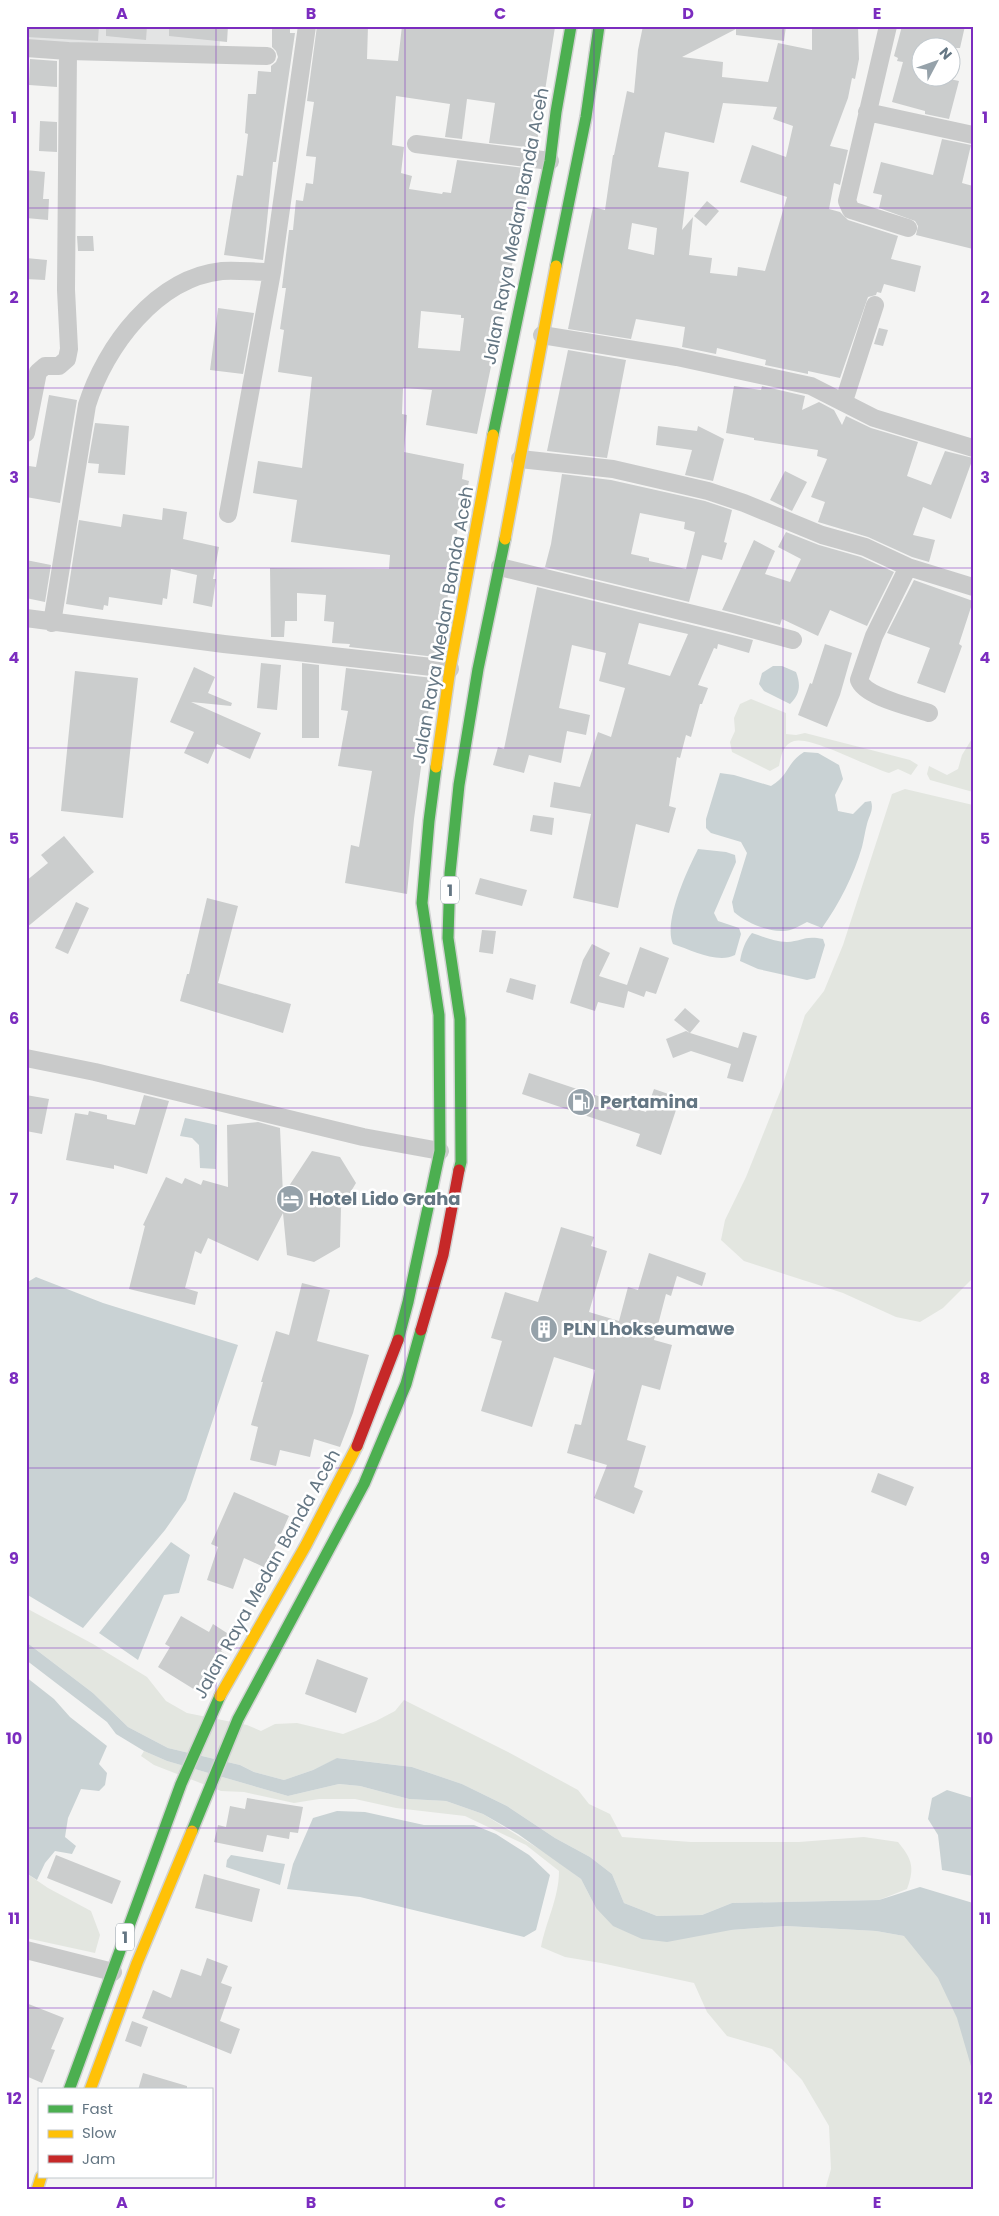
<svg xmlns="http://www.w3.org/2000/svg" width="999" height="2216" font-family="Poppins,sans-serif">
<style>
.built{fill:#e3e4e4}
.green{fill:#e3e6e0}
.water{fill:#c9d2d4}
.building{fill:#cbcdcd;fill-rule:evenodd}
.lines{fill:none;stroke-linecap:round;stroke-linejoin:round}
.fast-casing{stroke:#d1d2d2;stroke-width:14}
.slow-casing{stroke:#d1d2d2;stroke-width:14}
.jam-casing{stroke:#d1d2d2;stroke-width:14}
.street{stroke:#c9caca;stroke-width:18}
.fast{stroke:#4caf50;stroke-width:11}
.slow{stroke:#ffc107;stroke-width:11}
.jam{stroke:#c62828;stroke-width:11}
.grid{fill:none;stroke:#7b2cbf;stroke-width:1;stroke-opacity:0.55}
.labels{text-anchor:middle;stroke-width:5;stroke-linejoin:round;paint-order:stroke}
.shield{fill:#fff;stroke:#929fa8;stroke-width:1}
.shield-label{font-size:16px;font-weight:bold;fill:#647683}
.street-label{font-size:18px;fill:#647683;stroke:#fff}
.poi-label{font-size:18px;font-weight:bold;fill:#647683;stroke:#fff;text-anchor:start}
.neatline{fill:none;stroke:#7b2cbf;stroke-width:2}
.grid-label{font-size:16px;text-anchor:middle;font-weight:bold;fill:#7b2cbf}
</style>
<rect width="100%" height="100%" fill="#f4f4f3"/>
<path class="built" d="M26,26H221L219,54L26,45Z"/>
<path class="green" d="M751,699L786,713V734L796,735L805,733L910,760L918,765L911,775L898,769L889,773C868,767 811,736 794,741C783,744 781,756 779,766L770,771L732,752L730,742L735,731L734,718L740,704Z
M973,737V792L930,780L927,774L929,766L947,775L958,769L962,755Z
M905,789L973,805V1278L943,1308L920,1322L896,1317L843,1293L744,1261L721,1240L725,1220L746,1177L782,1087L805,1015L824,991L843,945L892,794Z
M26,1608L93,1644L147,1677L166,1701L187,1713L247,1725L261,1731L275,1724L297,1723L343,1734L376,1721L395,1711L404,1700L508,1752L578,1790L589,1804L610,1814L622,1837L691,1842H799L864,1837L898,1842C912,1859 915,1867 907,1889L879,1900L732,1903L702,1915L657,1916L624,1903L612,1874L590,1857L555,1838L507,1806L462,1784L412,1767L338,1758L313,1770L284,1780L254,1772L240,1765L168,1748L128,1727L93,1693L26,1642Z
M144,1751L167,1761L288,1796L339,1784L360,1786L409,1799L446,1801L483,1814L549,1855L581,1879L596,1908L731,1930L786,1926L876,1931L904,1936L973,1929V2190H825L831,2169L829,2126L802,2080L772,2049L727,2036L707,2012L694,1983L601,1963L565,1957L541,1947C546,1921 559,1898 559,1871L526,1845L465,1816L396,1808L355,1799H319L294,1803L244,1792L221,1791L154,1765L141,1756Z
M26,1873L48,1888L91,1911L100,1935L95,1953L26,1938Z"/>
<path class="water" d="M773,666H782L796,672C801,685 800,694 790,704L764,691L759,684L762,673Z
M804,752L818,753L839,765L843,779L835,795L838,811L853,814L865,802L871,801C874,810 869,816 867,824C865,831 864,839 862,847C854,875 839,904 822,928L807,922C799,926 790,932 781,931C764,930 747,923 734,912L732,902L747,853L741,842L711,833L706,828V819L720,773L734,775L771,786C790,775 786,763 804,752Z
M698,849L726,852L735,855L736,862L714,913L718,921L739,928L741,934L735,955C718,964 691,950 673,944C663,922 687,871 698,849Z
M752,933C764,937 775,942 787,942C802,941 805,935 823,939L825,945L815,978L807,980L758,969L740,961C742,950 745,941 752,933Z
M185,1118L217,1125L216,1169L200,1168L199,1145L192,1138L180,1136Z
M36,1277L103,1303L238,1345L186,1500L165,1530L83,1628L26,1594V1283Z
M171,1542L190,1555L179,1593L164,1595L138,1660L99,1633Z
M26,1642L93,1693L128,1727L168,1748L240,1765L254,1772L284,1780L313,1770L337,1758L412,1767L462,1784L507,1806L555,1838L590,1857L612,1874L624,1903L657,1916L702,1915L732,1903L879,1900L920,1887L973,1903V2073L957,2018L938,1978L904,1936L876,1931L786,1926L731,1930L667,1942L642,1939L613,1926L596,1908L581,1879L518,1834L483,1814L446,1801L409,1799L360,1786L339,1784L288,1796L167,1761L144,1751L116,1734L107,1722L26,1660Z
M26,1677L54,1699L70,1717L107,1746L99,1764L107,1773L105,1785L99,1791L81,1789L68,1818L65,1837L76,1846L72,1854L55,1851L45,1863L37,1880L26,1873Z
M947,1790L973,1798V1876L942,1870L938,1835L928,1819L932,1798Z
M337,1811L365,1812L424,1825H474L496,1834L529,1855L550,1875L536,1930L524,1937L360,1897L287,1889L293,1864L313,1818Z
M231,1855L285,1864L280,1885L226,1867L227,1860Z"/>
<path class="building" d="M26,26H99L98,41L26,37Z
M106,26H147L146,40L106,36Z
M169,26H228L227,42L169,36Z
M272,26H290V33H295L276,162H273L263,260L224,255L237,175L243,176L248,134L245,133L248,94H256L258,71L271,72V66L276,62L278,57L276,51L272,47Z
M317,26H368L367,59L398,61L402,26L555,27L536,148L489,143L495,103L467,99L462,139L445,137L450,104L396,96L392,145L404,147L401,173L412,176L409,189L442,194L443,192L451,193L457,160L532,169L477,434L426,425L432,390L403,388L402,414L407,415L404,452L464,464L462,479L469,481L466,496H464L446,590H449L436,657L349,647L350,644L332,643L334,622L324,621L326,595L297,593V621H285L284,637H271L270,568L389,569L390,555L291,542L297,500L253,493L258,461L302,468L312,377L278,372L284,330L280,329L286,288H282L289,230H293L296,200L303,201L306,183L313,184L316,157L306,156L314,102L307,101ZM421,311L461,315V318H464L460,351L418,348Z
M643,26H786L784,41L736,35V29L682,57L723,62L722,77L768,82L778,43L812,50V26H858L859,59L855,79L852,78L848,98L830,146L848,150L840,185L834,183L829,209L840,212L848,220L898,236L891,259L921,266L915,292L884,284L881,293L877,292L876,295L868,297L840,378L808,371V374L765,365L766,360L717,348L716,354L682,347L685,327L636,319L631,339L568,329L593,207L605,210L613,155H614L627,91L634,93L638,50ZM723,103L777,107L773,119L793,126L786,157L752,145L740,182L787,197L765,271L738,267L737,276L710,273L712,258L689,255L693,217L682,230L689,172L658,167L665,132L714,143ZM632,223L657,228L654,255L628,249Z
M902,26H965L960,48H922V78H945L959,81L949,119L925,114V111L892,102L903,62L897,61L898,58L894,56Z
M30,59L57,61V87L29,85Z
M40,121L57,122V152L39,151Z
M942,139L971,145L962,183L973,186V249L916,235L918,226L915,221L879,208L882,195L873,193L881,162L933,175Z
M26,170L45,172L43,199H49L48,220L26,218Z
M707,201L719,211L706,226L694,216Z
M77,236H93L94,251H78Z
M26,258L47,260L45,280L26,279Z
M218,308L254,313L243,374L210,370Z
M879,328L888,330L883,346L874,344Z
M568,350L626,360L607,458L547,451Z
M734,386L761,390L762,386L805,396L802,410L819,402L834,410L842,425L846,416L871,428L918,442L907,476L931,485L945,451L973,458L951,519L923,507L913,535L935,540L929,562L912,557L868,537L818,522L825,502L811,497L827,459L817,456L818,450L754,440V438L726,433Z
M49,395L77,400L60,503L26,497L29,466L36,467Z
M95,423L129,426L125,475L98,473L99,464L88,463Z
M658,426L697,431L698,426L724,439L713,481L685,475L692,450L656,445Z
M785,471L807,482L792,511L770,500Z
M562,474L611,480L705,501L732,510L724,542L727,543L722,560L702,555L689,602L545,567L551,544ZM640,513L685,522L684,529L695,532L686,569L649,561V558L631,554Z
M163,508L187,512L183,539L219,547L213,579H216L212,607L193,603L197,575L171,569L167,599L163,598L162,605L109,597L108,606L104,605L103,610L66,604L79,520L121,527L123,514L162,520Z
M786,532L819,545L861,557L894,572L867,626L830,610L818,636L782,619L780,625L722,610L754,540L775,551L765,574L790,582L801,559L778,547Z
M26,560L51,565L45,602L26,598Z
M914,580L973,601L959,644L962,646L945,693L917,683L930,648L887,633Z
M537,587L753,640L749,653L718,644L717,649L714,648L698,685L708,688L702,704H700L691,737L686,735L680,758L677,757L669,806L676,808L669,833L636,824L618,908L573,898L591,814L550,807L554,782L580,787L598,732L611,737L625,688L599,681L606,653L572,645L559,708L590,715L586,735L567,731L561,763L529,755L524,773L493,765L498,747L504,749ZM639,623L688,634L670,676L628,664Z
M825,644L852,653L840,695L827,727L798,715L810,683L812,684Z
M261,663L281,665L277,710L257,708Z
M302,663L319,665V738H302Z
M194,667L215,677L208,693L232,703L231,706L191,702L261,733L250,759L217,744L208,764L184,753L194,732L170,722Z
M346,668L433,678L414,819L407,894L345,883L351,845L359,847L372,771L338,766L348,711L341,710Z
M75,671L138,678L123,818L61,811Z
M533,815L554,818L552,835L530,831Z
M64,836L94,872L26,928V881L48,863L41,855Z
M480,878L527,890L522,906L475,894Z
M207,898L238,906L218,983L291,1004L283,1033L180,1001L187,974H189Z
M76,902L89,908L68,954L55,948Z
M482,930L496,931L493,954L479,952Z
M592,944L610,953L599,976L627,985L640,947L669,958L656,994L646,991L644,997L628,991L624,1008L598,1002L595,1011L570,1003L583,960Z
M510,978L536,985L533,1000L506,992Z
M685,1008L700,1021L690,1033L738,1048L743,1032L757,1036L743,1082L727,1078L731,1064L691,1051L673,1058L666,1039L686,1031L690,1033L674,1020Z
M529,1073L646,1112L654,1089L680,1098L661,1155L636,1146L640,1134L522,1094Z
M26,1095L49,1099L42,1134L26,1131Z
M144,1095L169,1101L147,1174L114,1165V1169L66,1160L75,1113L88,1115L89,1111L107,1115V1119L135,1125Z
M258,1122L280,1128L283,1195L312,1151L340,1157L356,1183L341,1208L340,1247L314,1262L287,1255L283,1213L258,1261L208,1238L201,1254L195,1251L185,1288L198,1292L195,1305L129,1289L145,1226L143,1225L166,1177L182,1184L185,1178L201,1185L203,1180L228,1187L227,1125Z
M561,1227L594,1237L591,1246L607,1251L589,1312L619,1321L628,1287L638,1290L649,1253L706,1273L702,1286L677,1276L671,1296L666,1294L654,1340L672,1345L660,1390L642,1385L627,1440L646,1446L634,1487L643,1491L634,1514L594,1498L607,1465L567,1453L575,1424L581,1425L595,1370L554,1357L532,1427L481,1411L502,1341L491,1338L505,1292L538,1302Z
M302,1283L330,1290L317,1341L369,1355L353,1413L340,1447L314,1439L310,1457L280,1450L276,1466L250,1460L258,1427L251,1425L263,1382H261L276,1331L289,1335Z
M878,1473L914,1487L906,1506L871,1492Z
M234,1492L289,1516L266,1568L244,1558L233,1589L207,1580L218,1547L211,1544Z
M181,1616L209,1632L213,1624L230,1635L221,1651L226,1654L200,1693L158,1667L170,1647L165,1644Z
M317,1659L368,1678L356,1713L305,1694Z
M247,1798L303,1807L298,1833L290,1832L289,1839L267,1835L263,1852L214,1842L218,1825L226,1827L230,1806L245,1809Z
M56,1855L121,1881L112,1904L47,1878Z
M204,1874L260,1889L252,1922L195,1908Z
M207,1958L228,1966L221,1983L232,1987L220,2021L240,2029L231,2054L142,2018L153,1990L171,1998L181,1969L201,1976Z
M26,2003L64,2018L51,2049L55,2050L42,2083L26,2076Z
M132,2021L148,2027L141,2047L125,2041Z
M143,2073L187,2086V2090H138Z"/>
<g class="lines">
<g class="fast-casing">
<path id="fast" d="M556,266L586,117L599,26
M493,435L550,161L556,112L571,26
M459,1170L461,1162L460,1019L448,938L450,873L459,785L478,669L505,539
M398,1340L408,1302L440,1151L439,1015L422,903L429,821L436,767
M192,1831L238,1719L364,1484L406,1384L421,1330
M69,2090L181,1784L220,1696"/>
</g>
<g class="slow-casing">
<path id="slow" d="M505,539L556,266
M436,767L450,669L493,435
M220,1696L306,1545L357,1446
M90,2090L137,1963L192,1831
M37,2190L41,2177"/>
</g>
<g class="jam-casing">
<path id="jam" d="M421,1330L443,1255L459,1170
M357,1446L398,1340"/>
</g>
<path class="street" d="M888,26L847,201L851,210L908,228
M26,48L68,51L66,290L69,349L67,359L59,366H45L38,372L26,433
M68,51L267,56
M867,112L973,135
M416,144L550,161
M542,335L677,357L811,386L874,418L973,448
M844,401L875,305
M520,459L613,469L708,491L744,503L822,535L865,547L908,567L973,587
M228,514L272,272L307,26
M500,567L730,623L793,640
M908,567L874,636L859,680C865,697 912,707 929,713
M26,618L224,644L450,669
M52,623L87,405C105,347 156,278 222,271C238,270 255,272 272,272
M26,1058L95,1072L363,1137L440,1151
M26,1950L113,1972"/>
<use href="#fast" class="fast"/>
<use href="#slow" class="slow"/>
<use href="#jam" class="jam"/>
</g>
<path class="grid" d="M216,26V2190M405,26V2190M594,26V2190M783,26V2190M26,208H973M26,388H973M26,568H973M26,748H973M26,928H973M26,1108H973M26,1288H973M26,1468H973M26,1648H973M26,1828H973M26,2008H973"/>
<defs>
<g id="fuel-disc" transform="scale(1.4375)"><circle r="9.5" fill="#96a2aa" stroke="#fff"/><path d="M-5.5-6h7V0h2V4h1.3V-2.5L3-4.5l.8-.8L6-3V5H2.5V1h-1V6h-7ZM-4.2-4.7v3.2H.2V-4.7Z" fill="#fff"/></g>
<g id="hotel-disc" transform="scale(1.4375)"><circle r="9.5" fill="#96a2aa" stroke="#fff"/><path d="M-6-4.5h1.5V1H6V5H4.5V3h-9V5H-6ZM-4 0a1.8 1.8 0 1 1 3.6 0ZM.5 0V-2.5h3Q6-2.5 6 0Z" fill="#fff"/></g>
<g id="building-disc" transform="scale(1.4375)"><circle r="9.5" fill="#96a2aa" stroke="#fff"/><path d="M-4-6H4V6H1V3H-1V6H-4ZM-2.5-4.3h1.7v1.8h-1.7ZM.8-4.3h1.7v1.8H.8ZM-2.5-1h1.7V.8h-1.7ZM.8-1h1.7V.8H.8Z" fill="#fff"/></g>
</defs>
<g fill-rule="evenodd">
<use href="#fuel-disc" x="581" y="1102"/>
<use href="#hotel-disc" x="290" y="1199"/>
<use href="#building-disc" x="544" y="1329"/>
</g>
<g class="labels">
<g class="shield">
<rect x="441" y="876.5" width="18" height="27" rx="4"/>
<rect x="116" y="1923.5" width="18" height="27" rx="4"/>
</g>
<g class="shield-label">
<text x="450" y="896">1</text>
<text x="125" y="1943">1</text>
</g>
<g class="street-label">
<text transform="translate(516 226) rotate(-79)" y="6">Jalan Raya Medan Banda Aceh</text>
<text transform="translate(443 625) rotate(-80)" y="6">Jalan Raya Medan Banda Aceh</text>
<text transform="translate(267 1574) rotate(-61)" y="6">Jalan Raya Medan Banda Aceh</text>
</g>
<g class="poi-label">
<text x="600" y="1108">Pertamina</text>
<text x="309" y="1205">Hotel Lido Graha</text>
<text x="563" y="1335">PLN Lhokseumawe</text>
</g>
</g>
<rect width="999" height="2216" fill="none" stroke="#ffffff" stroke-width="55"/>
<rect x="38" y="2088" width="175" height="90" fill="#ffffff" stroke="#c1c8cd"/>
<rect x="48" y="2105" width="25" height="8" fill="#4caf50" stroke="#c1c8cd"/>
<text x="82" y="2114" font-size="15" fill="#647683">Fast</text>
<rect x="48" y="2130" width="25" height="8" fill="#ffc107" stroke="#c1c8cd"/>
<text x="82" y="2138" font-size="15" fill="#647683">Slow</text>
<rect x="48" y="2155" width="25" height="8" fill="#c62828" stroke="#c1c8cd"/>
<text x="82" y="2164" font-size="15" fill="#647683">Jam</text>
<g transform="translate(936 62) rotate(49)"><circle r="24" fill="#ffffff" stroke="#c1c8cd"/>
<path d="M0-4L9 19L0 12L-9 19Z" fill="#96a2aa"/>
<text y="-8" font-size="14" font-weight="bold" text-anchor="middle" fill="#647683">N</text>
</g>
<rect x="28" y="28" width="944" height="2160" class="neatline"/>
<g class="grid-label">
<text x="122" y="19">A</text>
<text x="311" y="19">B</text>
<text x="500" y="19">C</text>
<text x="688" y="19">D</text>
<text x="877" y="19">E</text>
<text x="14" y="123">1</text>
<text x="985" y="123">1</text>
<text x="14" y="303">2</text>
<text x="985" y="303">2</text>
<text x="14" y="483">3</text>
<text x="985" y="483">3</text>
<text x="14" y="663">4</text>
<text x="985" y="663">4</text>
<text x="14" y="844">5</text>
<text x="985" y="844">5</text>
<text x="14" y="1024">6</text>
<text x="985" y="1024">6</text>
<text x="14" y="1204">7</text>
<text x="985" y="1204">7</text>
<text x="14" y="1384">8</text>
<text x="985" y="1384">8</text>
<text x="14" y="1564">9</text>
<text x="985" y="1564">9</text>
<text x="14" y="1744">10</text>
<text x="985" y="1744">10</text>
<text x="14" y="1924">11</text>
<text x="985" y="1924">11</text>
<text x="14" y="2104">12</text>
<text x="985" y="2104">12</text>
<text x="122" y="2208">A</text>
<text x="311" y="2208">B</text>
<text x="500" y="2208">C</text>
<text x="688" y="2208">D</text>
<text x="877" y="2208">E</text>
</g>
</svg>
